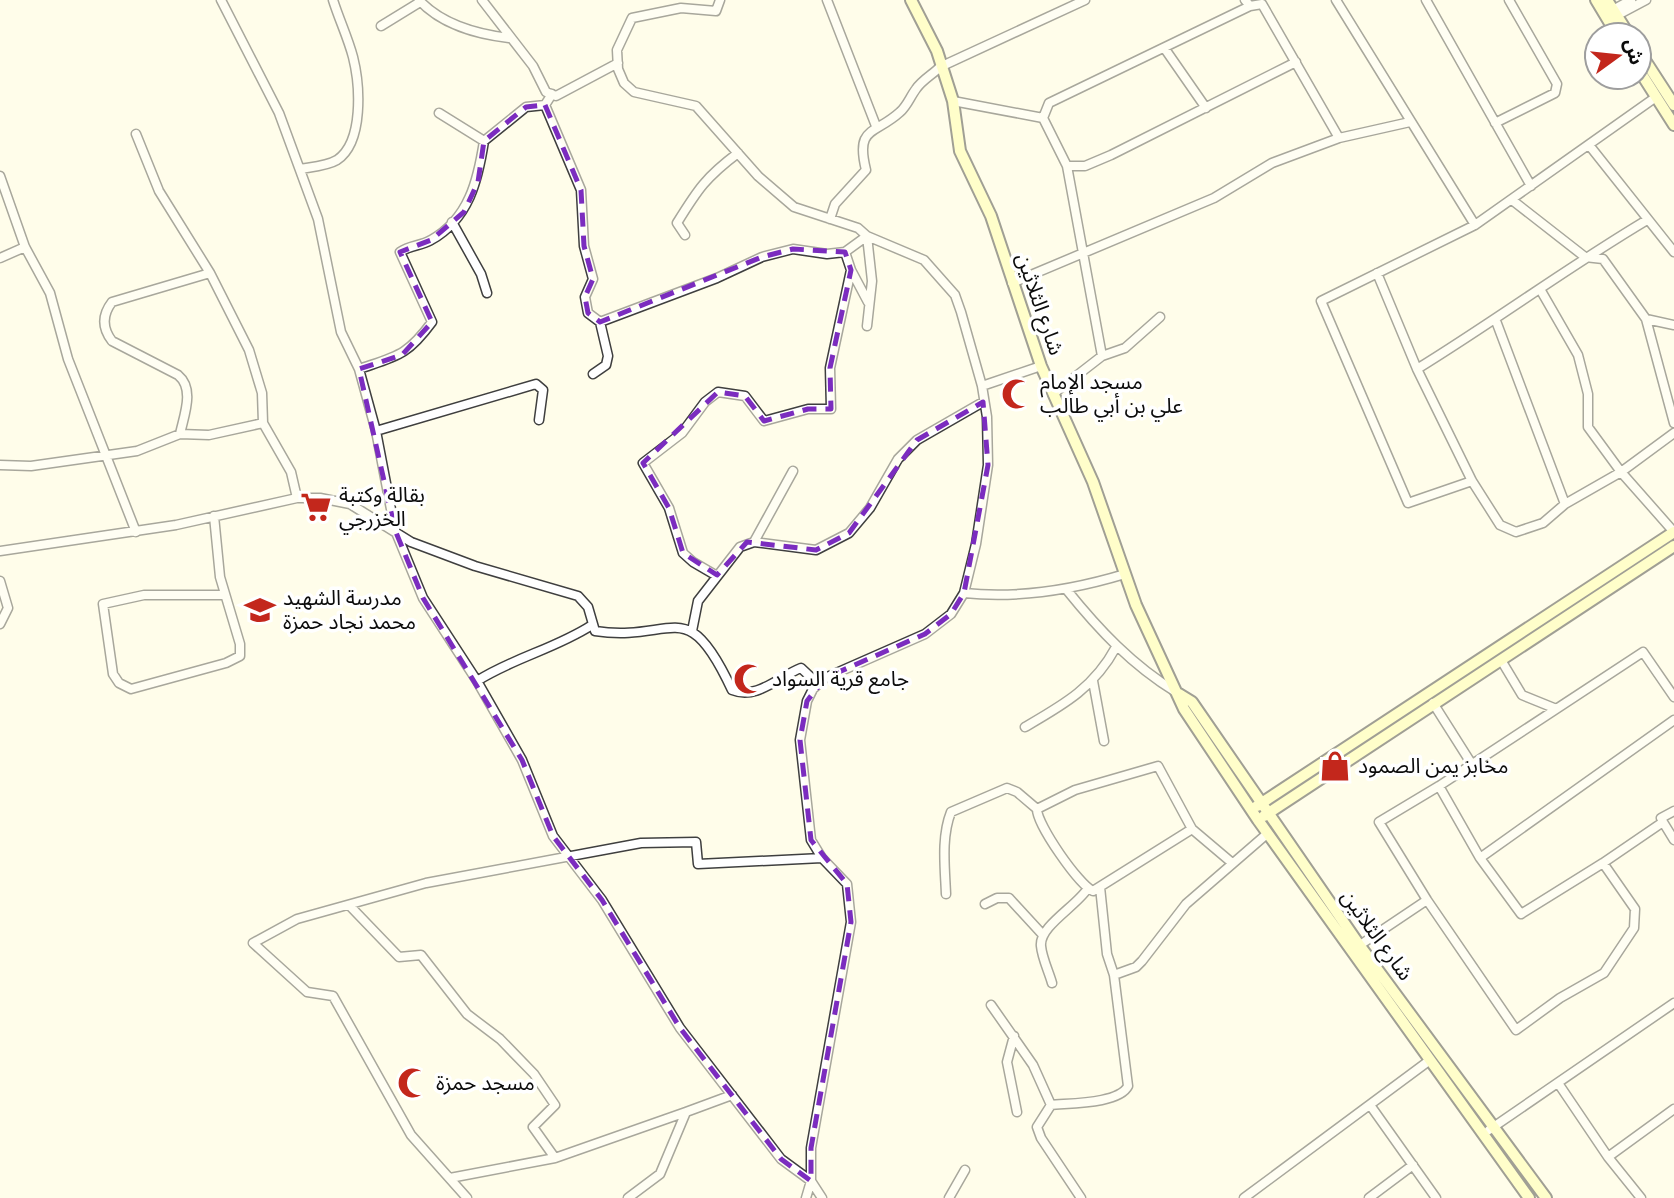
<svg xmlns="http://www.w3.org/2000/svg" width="1674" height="1198" font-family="'Source Serif 4','Noto Sans Arabic',serif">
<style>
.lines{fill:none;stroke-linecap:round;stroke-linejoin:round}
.street-casing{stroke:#3f3f3f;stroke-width:11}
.secondary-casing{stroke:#2e2e2e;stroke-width:14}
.street{stroke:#fff;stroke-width:8}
.secondary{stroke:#ffffa5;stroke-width:10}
.marked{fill:none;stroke:#7b2cbf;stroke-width:5;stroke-dasharray:14 9;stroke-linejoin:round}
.labels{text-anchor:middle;stroke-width:7;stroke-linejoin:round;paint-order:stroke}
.street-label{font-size:21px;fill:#0c0c0c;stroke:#fff}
.poi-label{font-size:21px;fill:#0c0c0c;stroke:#fff;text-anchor:start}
</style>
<rect width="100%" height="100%" fill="#fffdea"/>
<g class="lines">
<g class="street-casing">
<path id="street" d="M221,0L279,113L318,219L341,332L359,369L376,431L395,530L423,598L477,681L522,760L553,836L602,900L680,1028L781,1159L811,1181L822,1198
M419,0C442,25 476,34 509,38
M482,0L533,66L546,92L556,96L618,63
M720,0L716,11L681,8L632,18L617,50L618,69L624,83L634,92L696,106L758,176L794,207L858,228L867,236L924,260L955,295L961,312L982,386L987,417L988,465L976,544L964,593L951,614L925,634L825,678L813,689L807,701L800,740L811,840L822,858L847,884L851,922L811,1148V1181L806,1198
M827,0L876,126
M1245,0L1250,6L1262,4L1339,138
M1336,0L1475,225
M1426,0L1531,186
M1609,12L1631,0
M1614,17L1646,0
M381,26L420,2
M1165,49L1206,108
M953,101L1043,118L1067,166L1102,356
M545,105L581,190L584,246L593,279L585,297L588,313L600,322L608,356L606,365L593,374
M439,113L484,141L526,107L545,105L552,94
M1043,118L1049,103L1250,6
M1495,123L1555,93L1557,84L1509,0
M136,134L159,191L210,273L249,350L262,393L263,423L291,472L297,498
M1589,145L1674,252
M1067,166H1085L1111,155L1296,62
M300,169C311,167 327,166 337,160C364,142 360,85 353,57C348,38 339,19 333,0
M0,176L25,247L50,293L68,359L136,532
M1512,200L1585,257L1603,259L1646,319L1674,423
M830,219L835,204L866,170C855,126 875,135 900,112C907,106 910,97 916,89C922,80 932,75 940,67L1085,0
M452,222L481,274L487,293
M685,235L677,223C698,189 706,177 738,153
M867,236L872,281L867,326
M0,258L25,247
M851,270L845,252L867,236
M1377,273L1417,369L1472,481L1500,525L1516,532L1543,523L1565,504L1621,472L1674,433
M1012,283L1214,198L1272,163L1339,138L1410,122
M1540,289L1578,355L1588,394V427L1621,472L1674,532
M1646,319L1674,325
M1496,321L1565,504
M600,322L717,278L762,257L793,249L827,254L845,252
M359,369C397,356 407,356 432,322L400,252C410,245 421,246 431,240C469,219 478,180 484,141
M1417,369C1495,321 1568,267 1647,220
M982,386L1041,366
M1053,394L1102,356L1125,348L1160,317
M376,431L536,384L543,390L539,420
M180,434C184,415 195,389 178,375L112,341C102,328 102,315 112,302L210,273
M0,465L31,466L137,451L180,434L209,435L263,423
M1472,481L1408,503L1321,301L1475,225L1656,97
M214,516L220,577L240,644V656L226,663L131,689L119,683L113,674L103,604L144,595H224
M754,542L793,471
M0,551L176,525L297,498H320L350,504L411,542L475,566L578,596L588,607L595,631C675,643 686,591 732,690C757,700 778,677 801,668L818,684
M717,576L693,562L683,553L669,508L643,463L682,433L705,402L718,392L745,396L764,421L808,409H831L830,368L851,270L868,302
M0,581L8,608L0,624
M1066,589C1099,630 1132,665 1176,692
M964,593C1019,599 1072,590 1125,574
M692,631L698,601L740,547L754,542L816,550L849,533L870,508L898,459L917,440L983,402
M1501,660L1522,695L1554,708
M477,681C515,657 555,649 592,625
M1093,681L1104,741
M1674,697L1643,652L1439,786L1379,822L1427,900L1516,1030L1560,998L1604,973L1634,928L1635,909L1603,863L1663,822L1661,818L1674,811
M1433,703L1471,763
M1025,727C1063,705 1094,688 1116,647
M1439,786L1480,858L1674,720
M1663,822L1674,840
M1192,829L1158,766L1075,790L1037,809C1037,825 1079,885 1093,891L1192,829L1231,862
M1480,858L1521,914L1603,863
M1100,887L1107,954L1114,975L1136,967L1142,961L1186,904L1268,833
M946,894C945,868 941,837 951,812L1007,788L1017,792L1037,809
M985,904L997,898H1009L1043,935
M349,905L399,957L421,955L467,1014L500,1039L534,1074L555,1105L533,1127L555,1158L686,1112
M1357,947L1427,900
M1052,983C1049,972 1042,958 1041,946C1039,926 1077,906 1088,888
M991,1005L1033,1065L1051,1105
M1014,1036L1007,1062L1017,1112
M1558,1083L1608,1157L1641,1198
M1370,1105L1436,1198
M1489,1130L1674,1003
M1608,1157L1674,1109
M450,1178L555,1158
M467,1198L411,1135L333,996L307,992L253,943L297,919L426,883L641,843L696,842L698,864L822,858
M628,1198L660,1174L686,1112L732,1095
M949,1198L965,1170
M1081,1198L1041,1138L1037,1127L1051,1105C1069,1103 1119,1104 1128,1086L1114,975
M1244,1198L1430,1060
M1369,1198L1413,1165"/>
</g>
<g class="secondary-casing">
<path id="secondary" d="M911,0L937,51L953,101L960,151L991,216L1041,366L1093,482L1136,605L1184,709L1258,820L1529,1198
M1596,0L1617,35
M1607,0L1629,35
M1639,51L1674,105
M1639,70L1674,125
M1179,694L1192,702L1360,946L1546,1198
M1257,806L1674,532
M1264,816L1674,546"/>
</g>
<use href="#street" class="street"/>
<use href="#secondary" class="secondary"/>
</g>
<path d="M0 0H1674V1198H0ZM545,105L581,190L584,246L593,279L585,297L588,313L600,322L762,257L793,249L845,252L851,270L830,368L831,409H808L764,421L745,396L718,392L643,463L669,508L683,553L717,575L747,542L816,550L849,533L917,440L983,402L988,465L964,593L951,614L925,634L825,678L807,701L800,740L811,840L847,884L851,922L811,1148V1181L781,1159L680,1028L602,900L553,836L522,760L423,598L395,530L359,369L402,355L432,322L400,252L431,240L464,212L478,182L484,141L526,107Z" fill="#fffdea" fill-opacity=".55" fill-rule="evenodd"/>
<path class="marked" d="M545,105L581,190L584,246L593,279L585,297L588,313L600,322L762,257L793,249L845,252L851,270L830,368L831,409H808L764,421L745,396L718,392L643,463L669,508L683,553L717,575L747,542L816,550L849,533L917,440L983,402L988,465L964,593L951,614L925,634L825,678L807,701L800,740L811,840L847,884L851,922L811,1148V1181L781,1159L680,1028L602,900L553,836L522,760L423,598L395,530L359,369L402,355L432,322L400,252L431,240L464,212L478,182L484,141L526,107Z"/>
<defs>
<g id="mosque-bare" transform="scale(2.415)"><path d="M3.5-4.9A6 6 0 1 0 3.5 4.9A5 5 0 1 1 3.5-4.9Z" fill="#c3271c" stroke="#fff" stroke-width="2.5" paint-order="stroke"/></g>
<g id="supermarket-bare" transform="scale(2.415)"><path d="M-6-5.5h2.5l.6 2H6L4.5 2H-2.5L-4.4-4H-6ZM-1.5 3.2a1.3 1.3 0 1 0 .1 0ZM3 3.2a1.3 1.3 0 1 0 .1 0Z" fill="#c3271c" stroke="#fff" stroke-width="2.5" paint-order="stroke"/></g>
<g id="school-bare" transform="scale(2.415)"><path d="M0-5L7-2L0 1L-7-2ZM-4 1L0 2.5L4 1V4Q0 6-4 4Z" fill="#c3271c" stroke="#fff" stroke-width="2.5" paint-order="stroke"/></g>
<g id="shop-bare" transform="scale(2.415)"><path d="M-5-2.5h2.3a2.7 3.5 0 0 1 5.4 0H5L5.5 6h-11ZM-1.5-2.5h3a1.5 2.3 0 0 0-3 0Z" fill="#c3271c" stroke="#fff" stroke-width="2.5" paint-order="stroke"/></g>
</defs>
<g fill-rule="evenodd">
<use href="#mosque-bare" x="1017" y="394"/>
<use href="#supermarket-bare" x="316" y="507"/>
<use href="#school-bare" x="260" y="610"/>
<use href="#mosque-bare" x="749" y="679"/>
<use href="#shop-bare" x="1335" y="766"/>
<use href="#mosque-bare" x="413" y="1083"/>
</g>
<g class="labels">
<g class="street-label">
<text transform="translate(1040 304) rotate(71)" y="7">شارع الثلاثين</text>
<text transform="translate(1377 935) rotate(54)" y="7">شارع الثلاثين</text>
</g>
<g class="poi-label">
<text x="1040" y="389">مسجد الإمام<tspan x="1040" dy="24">علي بن أبي طالب</tspan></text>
<text x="339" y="502">بقالة وكتبة<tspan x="339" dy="24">الخزرجي</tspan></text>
<text x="283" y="605">مدرسة الشهيد<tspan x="283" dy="24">محمد نجاد حمزة</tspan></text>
<text x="772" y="686">جامع قرية السواد</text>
<text x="1358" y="773">مخابز يمن الصمود</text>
<text x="436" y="1090">مسجد حمزة</text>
</g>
</g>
<g transform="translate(1618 56) rotate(75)"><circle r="33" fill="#ffffff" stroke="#9e9e9e" stroke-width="2"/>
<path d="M0-5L12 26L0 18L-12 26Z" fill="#c3271c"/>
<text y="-10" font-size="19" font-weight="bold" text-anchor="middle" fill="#0c0c0c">ش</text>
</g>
</svg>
